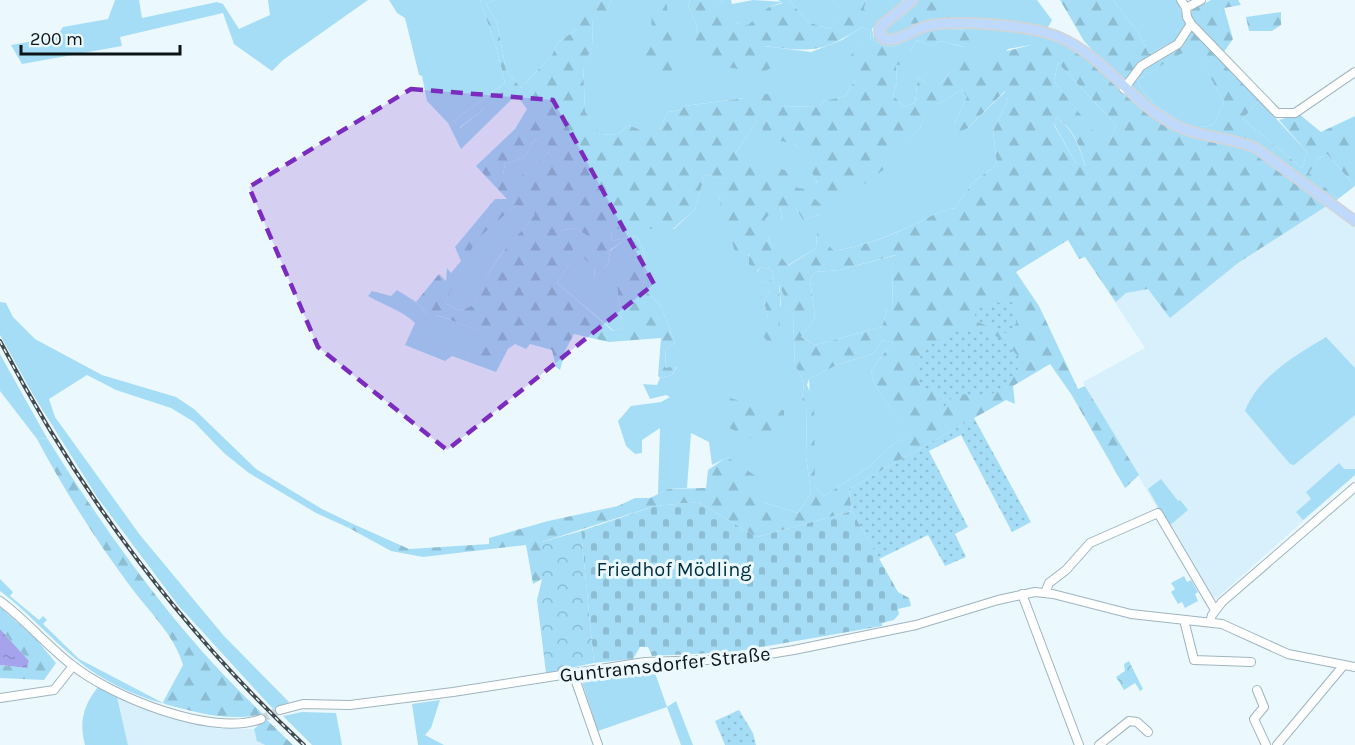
<svg xmlns="http://www.w3.org/2000/svg" width="1355" height="745" font-family="Karla,sans-serif">
<style>
.built{fill:#d7f0fc}
.grass{fill:#a5ddf6}
.forest{fill:url(#forest-firs);fill-rule:evenodd}
.cemetery{fill:url(#cemetery-stones)}
.park{fill:url(#park-crowns)}
.garden{fill:url(#garden-dots)}
.water{fill:url(#water-ripples)}
.lines{fill:none;stroke-linecap:round;stroke-linejoin:round}
.minor-tunnel{stroke:#cad7dc;stroke-width:8;stroke-dasharray:8 4;stroke-linecap:butt}
.minor-casing{stroke:#9eb4be;stroke-width:10}
.major-casing{stroke:#d3d5d5;stroke-width:12}
.minor{stroke:#fff;stroke-width:8}
.major{stroke:#bed9fb;stroke-width:9}
.rail-casing{stroke:#414b4f;stroke-width:4}
.rail{stroke:#ebf9ff;stroke-width:1.5;stroke-dasharray:4.5;stroke-linecap:butt}
.marked{fill:#7b2cbf;fill-opacity:0.2;stroke:#7b2cbf;stroke-width:4.5;stroke-dasharray:12 8;stroke-linejoin:round}
.labels{text-anchor:middle;stroke-width:6;stroke-linejoin:round;paint-order:stroke}
.park-label{font-size:20px;fill:#002e3e;stroke:#ebf9ff}
.street-label{font-size:20px;fill:#0c1418;stroke:#ebf9ff}
</style>
<defs>
<pattern id="forest-firs" width="22" height="20" patternUnits="userSpaceOnUse" patternTransform="scale(1.5)"><rect width="22" height="20" fill="#a5ddf6"/><path d="M5 1l3.5 6h-7zM16 11l3.5 6h-7z" fill="#8dbdd2"/></pattern>
<pattern id="cemetery-stones" width="16" height="16" patternUnits="userSpaceOnUse" patternTransform="scale(1.5)"><rect width="16" height="16" fill="#a5ddf6"/><path d="M2 7V4a2 2 0 0 1 4 0v3zM10 15v-3a2 2 0 0 1 4 0v3z" fill="#8dbdd2"/></pattern>
<pattern id="park-crowns" width="20" height="18" patternUnits="userSpaceOnUse" patternTransform="scale(1.5)"><rect width="20" height="18" fill="#a5ddf6"/><path d="M2 6a3 3 0 1 1 6 0M12 15a3 3 0 1 1 6 0" fill="none" stroke="#8dbdd2"/></pattern>
<pattern id="garden-dots" width="8" height="8" patternUnits="userSpaceOnUse" patternTransform="scale(1.5)"><rect width="8" height="8" fill="#a5ddf6"/><path d="M2 2h.1M6 6h.1" fill="none" stroke="#8dbdd2" stroke-width="1.8" stroke-linecap="round"/></pattern>
<pattern id="water-ripples" width="26" height="14" patternUnits="userSpaceOnUse" patternTransform="scale(1.5)"><rect width="26" height="14" fill="#a5a3ec"/><path d="M2 4q2-2 4 0t4 0M15 11q2-2 4 0t4 0" fill="none" stroke="#8d8bca"/></pattern>
</defs>
<rect width="100%" height="100%" fill="#ebf9ff"/>
<path class="built" d="M1178,131L1237,146L1257,154L1355,225V475L1217,598L1209,596L1083,382L1145,348L1085,257Z
M117,697L137,707L174,719L220,729H254L257,741L265,745H128Z"/>
<path class="grass" d="M115,0H139L142,18L217,2L223,4L239,29L270,15L268,0H368L283,60L272,71L234,44L223,13L120,37L122,46L22,64L11,45L56,37L63,27L108,19Z
M389,0H480L497,50L505,83L454,121L460,128L511,87L517,94L461,149L448,123L427,101L422,76L419,75L405,18L397,13Z
M495,0H578V29L558,42L552,55L521,88L506,70L497,22L486,4Z
M611,0H690L688,6L697,26L695,54L726,57L764,46L811,52L842,40L862,27L870,31L871,42L860,46L855,80L845,96L824,101L820,106L780,107L745,98L684,106L681,110L668,112L659,130H641L628,125L618,135L599,134L585,111L583,64L592,48L593,17L606,15Z
M722,0H731L732,4L753,0L783,2L769,7L749,26L735,23L711,11Z
M789,0H831L844,13L830,29L808,22Z
M866,0H903L878,25L885,43L891,44L923,29L961,27L1044,34L1072,46L1031,45L1008,49L990,71L950,72L938,86H929L918,77L915,103L904,107L893,95L897,82L896,64L910,52L917,40L932,46L941,41L963,47L967,30C952,29 934,28 919,32C899,38 898,57 874,40L873,20L864,9Z
M917,0L899,21C915,27 936,19 953,18L958,6L956,0H1037L1052,20L1047,29L961,21L897,36L886,35L885,27Z
M1113,0H1177L1187,27L1178,39L1149,54L1139,34Z
M1194,45L1224,103L1213,125C1208,126 1200,128 1194,127C1176,122 1142,98 1137,80Z
M1058,63L1116,125L1107,149L1054,81Z
M962,89L967,97L954,124L968,128L1006,91L1008,101L993,131L997,165L973,182L955,208C937,211 927,219 911,226C885,238 862,246 834,251L817,234L816,248L787,266L769,241L764,219L773,210L782,219L780,207H795L803,220L821,214L797,188L735,154L755,124L758,111L790,142L805,152L817,183L891,155L920,128L931,101L939,104Z
M1259,100L1307,152L1302,168L1243,119Z
M1056,118C1073,127 1081,150 1085,167L1076,163L1054,124Z
M535,139L551,146L549,152L507,189L503,175L505,164L524,158Z
M1327,154L1355,186L1338,199L1308,173L1318,159Z
M705,174L728,180L719,199C728,226 746,246 757,272L761,267L771,269L774,279L760,283L770,292L764,301L768,318L781,306L779,281L793,316L795,365L804,383L802,401L807,403L806,456L811,493L798,513L762,502L728,457L712,465L709,442L691,433L687,488L668,489L658,494L660,428L642,440V453L635,454L626,446L618,421L631,406L661,402L670,397L666,395L650,399L643,384L657,385L660,378L672,375L677,367L665,369L666,349L675,343L661,306L643,288L646,257L637,236L611,241L612,228L674,229L695,209Z
M516,205L536,213C527,226 519,234 509,245C493,262 482,285 473,305L460,311L445,303L475,240Z
M575,228L597,241L594,279L608,264L610,251L623,241L637,244L635,263L617,287L623,328L614,331L557,283L570,263L560,231Z
M897,255L892,267L893,313L887,310L882,327L815,345L801,337L815,317L810,280L815,272L839,270Z
M397,290L416,302L428,315H436L481,331L466,361L452,356L445,361L405,345L415,323C402,310 385,306 368,296L372,291L391,296Z
M0,302L6,303L13,317L35,339L102,375L176,397L194,409L256,469L322,509L351,523L349,528L316,513L249,473L225,454L194,422L171,408L116,390L87,375L49,399L55,417L140,535L224,636L289,702L273,709L178,605L97,497L32,393L0,335Z
M1326,337L1355,368V415L1294,465L1290,464L1245,411C1258,377 1296,355 1326,337Z
M882,340L896,343C883,350 880,361 871,371C875,394 898,417 916,432L893,444L869,467L824,496L815,486L809,379L839,364L873,354Z
M0,354L47,438L37,439L0,391Z
M1339,463L1344,469H1355V475L1303,520L1296,512L1311,499L1306,492Z
M1161,479L1178,501L1180,500L1188,510L1169,526L1148,489Z
M1184,576L1187,582L1191,580L1198,592L1195,594L1198,601L1185,608L1182,602L1178,604L1171,592L1175,589L1171,583Z
M0,579L13,592L10,596L39,620L43,616L47,620L43,624L79,659L165,704C134,696 101,680 77,660C50,638 28,612 0,591Z
M654,670L667,707L676,701L693,745H681L667,707L598,731L581,679L621,671Z
M98,687L117,697L128,745H85C79,722 83,706 98,687Z
M440,700L431,728L425,735L444,745H418L412,704Z
M302,712L336,713L342,745H312L283,716Z"/>
<path class="forest" d="M480,0H495L486,4L497,22L506,70L521,88L552,55L558,42L578,29V0H611L606,16L593,17L592,48L583,65L585,111L600,134L618,135L628,125L641,130H659L668,112L681,110L684,106L745,98L748,91L774,95L780,107L820,106L824,101L845,96L855,80L845,61L860,46L871,41L870,31L862,27C821,53 812,52 765,46L771,68L762,73L726,67L725,57L707,65L694,54L697,26L688,6L690,0H722L712,11L731,17L735,23L748,25L769,7L783,3L778,0H789L808,22L830,29L843,13L831,0H866L864,9L877,22L872,29L874,40C898,57 899,38 920,32C934,28 952,29 967,30L972,37L964,47L941,41L932,46L917,40L910,52V64L896,65L897,82L893,95L904,107L915,103L918,77L929,86H938L950,72L951,65L963,60L980,62L984,70L989,71L995,54L1031,45L1039,36C1050,39 1063,41 1073,47C1105,64 1123,99 1155,119C1182,137 1216,137 1246,149C1276,161 1302,186 1328,205L1238,263L1170,318L1148,289L1126,293L1116,302L1085,257L1079,259L1068,240L1016,272L1039,306L1078,389L1085,386L1139,475L1125,488L1071,394L1050,364L1013,386L1015,404L1006,400L849,489L852,511L757,537L698,502L655,506L542,542V579L533,584L526,545L423,557L391,551L349,528L351,523L409,549L489,544V538L548,521L618,506L635,498H650L668,489L706,488L708,470L727,457L762,480V502L798,513L811,493L806,456L807,404L802,402L804,383L795,365L793,316L779,284C780,306 785,328 770,345L764,337L765,321L768,318L764,301L770,292L759,283L774,279L771,269L761,267L756,272L749,264V254L736,255L719,199L727,180L705,174L695,209L673,229H612L611,241L637,236L646,257L643,288L661,306L675,343L666,349L665,368L677,366L672,375L660,378L658,376L661,338L609,342L574,334L565,351L560,370L556,367L552,350L530,344L526,349L515,344L508,349L496,372L466,361L480,331L437,315H428L416,302L439,274L446,281L447,268L451,273L461,261L455,247L495,199H507L476,166L515,129L527,109L511,88L459,128L454,121L505,83L497,50ZM1058,63L1116,125L1107,148L1054,81ZM962,89L967,97L954,124V134L968,128L1005,91L1008,101L993,131L997,165L973,182L955,208C937,211 927,219 911,226C886,238 862,246 834,251L817,233L816,248L788,266L769,241L765,219L773,211L782,220L780,207H795L803,220L821,214L824,208L805,189L797,188L789,172L762,161L735,154L755,124L758,113L765,139C806,143 799,147 816,180C819,188 828,196 833,203L858,189L891,164L892,155L920,128L931,102L939,104ZM1056,118C1073,126 1081,149 1085,166L1076,163L1054,125ZM535,139L550,146L549,152L507,188L509,177L503,174L505,164L524,158ZM516,205L535,214C527,227 517,235 507,247C493,264 481,285 473,305L460,311L445,303L476,240ZM575,228L596,241L583,257L595,269L594,280L608,264L610,250L623,241L636,244L635,263L623,271L617,287L623,328L613,331L557,283L570,263L574,245L560,231ZM896,255L892,267L893,312L887,310L882,327L815,345L801,337L815,317L810,280L815,272L839,270ZM882,340L895,343C883,351 880,361 871,371C875,394 898,417 915,432L893,444L869,467L824,496L815,486L814,401L807,385L809,379L839,364L873,354Z
M652,0H666L675,62L669,80L644,73L640,58L651,45Z
M918,0H956L959,6L954,18C936,20 915,27 898,22Z
M1060,0H1113L1139,34L1149,54C1174,41 1183,39 1192,10L1211,0H1238L1241,5L1224,8L1233,39L1223,53L1259,100L1243,119L1302,168L1307,152L1279,120L1299,114L1321,132L1355,116V186L1327,154L1318,159L1309,173L1338,199L1335,203L1299,173L1239,138L1197,130L1171,120L1123,83L1084,41ZM1194,46L1224,103L1213,125C1208,126 1200,128 1194,127C1176,122 1142,98 1137,80Z
M1281,12V25L1272,31H1249L1246,17Z
M730,398L774,411L784,410V436L771,433L765,445L727,427Z
M47,438C109,537 178,634 263,714C229,722 198,713 165,704L163,702L183,665C174,634 149,612 130,586C95,539 64,490 37,439Z
M0,607L35,638L56,663L44,680L0,678V665L27,668L29,661L0,629Z
M266,719L293,745H265L257,741L254,729Z"/>
<path class="cemetery" d="M698,502L757,537L852,511L898,592L909,598L911,606L898,609L899,614L894,620L882,623V626L733,652L652,656L648,647H640L633,659L594,663L581,531L655,506Z"/>
<path class="park" d="M581,531L594,663L546,673L537,600L542,579V542Z
M1129,661L1143,689L1140,691L1135,683L1124,690L1116,677L1125,671L1124,664Z"/>
<path class="garden" d="M1012,302L1017,322L1008,334L975,321V305Z
M959,329C996,333 999,333 1023,362L1007,383L1009,387L979,399L978,395L955,394L944,407L938,394L920,385L915,365L928,346Z
M974,418L1031,522L1012,532L961,435L929,451L968,527L955,534L966,557L945,566L928,535L879,559L852,511L849,489Z
M739,710L753,733L756,745H725L715,721Z"/>
<path class="water" d="M0,629L29,661L27,668L0,665Z"/>
<g class="lines">
<path class="minor-tunnel" d="M261,719L280,710"/>
<g class="minor-casing">
<path id="minor" d="M1181,0L1186,8L1201,0
M1186,8L1187,17L1191,24L1277,113H1295L1355,72
M1124,89L1141,66L1178,44L1191,24
M1045,593L1049,583L1066,570L1090,543L1158,513L1215,610
M1022,594L1079,745
M0,601C26,620 46,645 72,665C112,697 212,737 261,719
M1184,620L1194,660L1251,662
M1210,622L1212,615L1222,602L1355,487
M573,673L598,745
M1257,690L1264,707L1254,719L1266,745
M0,698L54,690L73,666
M280,710L303,704L350,705L453,692L645,662L738,659L794,650L916,625L998,600L1035,592L1053,594L1131,614L1222,624L1288,654L1355,667
M1099,745L1129,721L1137,722L1148,732
M1277,745L1343,666"/>
</g>
<g class="major-casing">
<path id="major" d="M913,0L881,26L879,32L884,39C899,43 915,27 931,25C959,20 1016,25 1044,32C1098,45 1125,99 1173,124C1199,138 1229,136 1256,148L1355,221"/>
</g>
<use href="#minor" class="minor"/>
<use href="#major" class="major"/>
<g class="rail-casing">
<path id="rail" d="M0,341C78,491 180,629 304,745"/>
</g>
<use href="#rail" class="rail"/>
</g>
<path class="marked" d="M411,89L553,100L654,284L447,450L318,347L249,187Z"/>
<g class="labels">
<g class="park-label">
<text x="674" y="576">Friedhof Mödling</text>
</g>
<g class="street-label">
<text transform="translate(665 664) rotate(-6)" y="7">Guntramsdorfer Straße</text>
</g>
</g>
<path d="M21 45v9h159v-9" fill="none" stroke="#0c1418" stroke-width="3"/>
<text x="30" y="45" font-size="18" fill="#0c1418" stroke="#ebf9ff" stroke-width="4.5" paint-order="stroke">200 m</text>
</svg>
